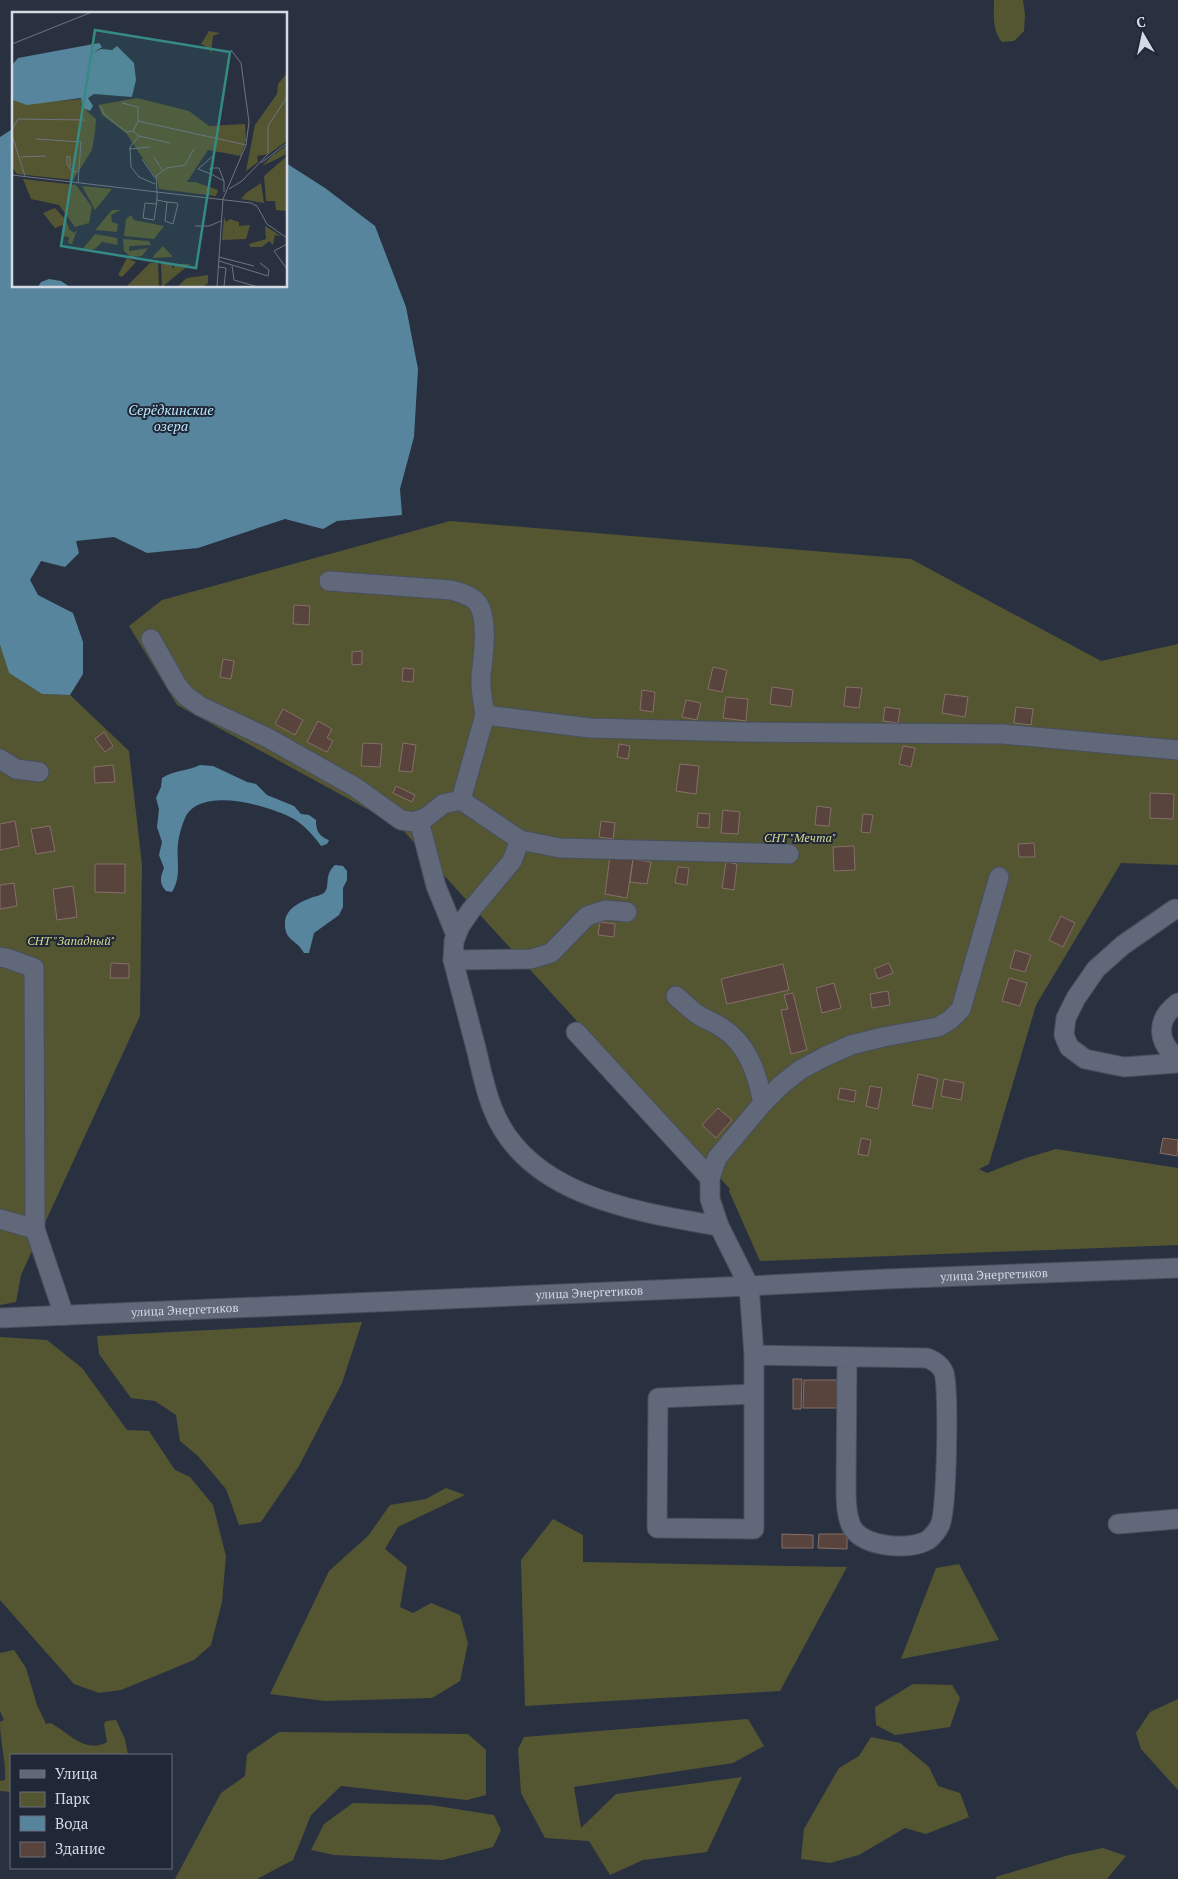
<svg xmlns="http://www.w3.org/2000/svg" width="1178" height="1879" font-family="'PT Serif',serif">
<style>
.green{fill:#545632}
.water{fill:#57859d}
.building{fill:#58433d;stroke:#866f69}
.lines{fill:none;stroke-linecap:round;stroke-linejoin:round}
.minor-casing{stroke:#484f5c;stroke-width:21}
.minor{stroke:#60687a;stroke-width:19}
.labels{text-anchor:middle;stroke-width:4;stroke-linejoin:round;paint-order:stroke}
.park-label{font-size:12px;font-style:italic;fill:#d6dc95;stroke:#202736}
.street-label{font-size:12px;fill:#d4d9e3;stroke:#202736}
.water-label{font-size:14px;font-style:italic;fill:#bbe7fe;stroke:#202736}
.inset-road{fill:none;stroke:#6d7482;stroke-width:1}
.view{fill:#368a85;fill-opacity:0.15;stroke:#368a85;stroke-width:2.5}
.inset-edge{fill:none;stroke:#d4d9e3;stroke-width:2.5}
</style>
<rect width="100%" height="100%" fill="#293141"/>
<path class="green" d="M994,0H1023L1025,15L1024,31L1014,41L1002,42C992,31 994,14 994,0Z
M450,521L911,559L1101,661L1178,644V865L1121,863L1036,1005L989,1164L979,1169L987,1173L1026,1158L1056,1149L1178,1168V1245L760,1261L729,1191L730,1189L400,827L177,705L129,626L162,600Z
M0,645L9,673L42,694L70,695L129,751L142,865L140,1016L21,1275L16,1302L0,1305Z
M362,1322L342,1383L299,1466L261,1522L239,1525L226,1489L198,1456L180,1441L176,1415L155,1401L131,1398L99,1354L97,1336Z
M0,1337L47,1340L82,1368L127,1430L149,1431L175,1470L190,1477L213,1505L226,1556L222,1602L211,1645L194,1660L121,1690L99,1693L74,1684L0,1600Z
M446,1488L465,1495L398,1527L385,1549L407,1567L400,1607L413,1613L431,1603L460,1615L468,1643L460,1681L432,1698L325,1701L270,1694L329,1571L368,1536L390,1505L426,1499Z
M553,1519L583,1535V1562L847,1567L780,1691L525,1706L521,1560Z
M959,1564L999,1640L901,1659L936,1568Z
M14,1650L26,1668L37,1705L46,1724L51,1723C68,1733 86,1754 107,1742L104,1724L106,1721L116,1720L125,1739L128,1755H11V1792L0,1791V1781L5,1780C6,1760 0,1742 0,1722L4,1720L0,1711V1653Z
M913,1684L952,1685L960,1698L950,1727L895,1735L876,1725L875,1707Z
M1178,1699V1790L1141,1749L1136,1733L1150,1712Z
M748,1719L764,1746L733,1763L574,1787L581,1828L616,1794L742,1777L707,1852L643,1860L610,1875L589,1841L545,1838L521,1793L518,1749L524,1737Z
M279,1732L468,1734L486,1750V1795L467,1800L341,1786L311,1815L293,1860L257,1879H175L221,1793L245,1776L247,1754Z
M871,1737L900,1743L929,1767L938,1786L960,1793L969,1817L926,1834L905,1828L859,1855L830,1863L801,1859L804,1829L839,1768L859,1756Z
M353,1803L431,1805L494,1815L501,1830L493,1847L443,1860L334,1855L311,1850L324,1824Z
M1103,1848L1126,1856L1107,1879H996V1877L1069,1855Z"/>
<path class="water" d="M14,128V286H286V163L325,188L375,226L406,307L418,369L414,437L400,489L402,515L337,521L323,529L285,519L198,548L147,553L114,537L76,541L79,553L65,567L41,561L30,580L38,595L73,613L83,642V674L70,695L42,694L9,673L0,645V137Z
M200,765L213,766L247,782L256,784L267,795L294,806L301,814L309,815L316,820C316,830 318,836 329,840L327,844L321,846C314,836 305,826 294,819C271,806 200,785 185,818C182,825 179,835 178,843C176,860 182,876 172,892L166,891C159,883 160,878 164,868L159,855L162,842L157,827L159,809L156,798L161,787L162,778C174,770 188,771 200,765Z
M335,865L343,866L347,871V880L343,888V907L339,915L314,933L309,953H304C298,943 294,943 288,936C286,933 285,929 285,925C284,909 300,902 313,897C317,896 321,895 324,893C331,886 323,876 335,865Z"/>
<path class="building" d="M294,605L310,606L309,625L293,624Z
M362,651V664L352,665V652Z
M223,659L234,661L231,679L220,677Z
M713,667L727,670L722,692L708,689Z
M403,668L414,669L413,682L402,681Z
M772,687L793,690L791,707L770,704Z
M846,687L862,688L859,708L844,706Z
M642,690L655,692L653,712L640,710Z
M945,694L968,697L965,717L942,713Z
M726,697L748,699L746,721L723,718Z
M686,700L701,703L697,720L682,717Z
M885,707L900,709L898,723L883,721Z
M1016,707L1033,709L1031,725L1014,723Z
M283,709L303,720L295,735L275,724Z
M318,721L332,729L327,738L333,741L327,752L307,742Z
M104,732L113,746L105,752L95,739Z
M363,743L382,744L380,767L361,766Z
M403,743L416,745L412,772L399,771Z
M619,744L630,746L628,759L617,757Z
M903,746L915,748L911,767L899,764Z
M680,764L699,766L696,794L676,791Z
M113,765L115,782L95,783L94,767Z
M396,786L415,795L412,802L393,793Z
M1150,793L1174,794L1173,819L1150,818Z
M817,806L831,808L829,826L815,825Z
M723,810L740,812L738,834L721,833Z
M698,813L710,814L709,828L697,827Z
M863,814L873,815L870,833L861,832Z
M15,821L19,846L0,850V824Z
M601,821L615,823L613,839L599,837Z
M50,826L55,851L36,854L31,829Z
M1034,843L1035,857H1019L1018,844Z
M854,846L855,870L834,871L833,847Z
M610,856L633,859L627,898L605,894Z
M633,859L651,862L647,884L630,882Z
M726,862L737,864L734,890L722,888Z
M95,864H125V893L95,892Z
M678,867L689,868L687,885L675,883Z
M14,883L17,906L0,909V885Z
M73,886L77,917L57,920L53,889Z
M1061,916L1075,923L1063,947L1049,940Z
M600,922L615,924L614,937L598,935Z
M1015,950L1031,955L1025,972L1010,968Z
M111,963L129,964V978H110Z
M889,963L893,973L878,979L874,969Z
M783,964L789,990L727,1004L721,979Z
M1009,978L1027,983L1020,1006L1002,1001Z
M834,983L841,1008L822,1013L816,988Z
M888,991L890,1005L872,1008L870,994Z
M793,993L807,1050L791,1054L781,1010L788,1009L784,995Z
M918,1074L938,1079L932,1109L912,1105Z
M944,1079L964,1083L961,1100L941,1096Z
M870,1086L882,1088L878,1109L866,1106Z
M840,1088L856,1091L854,1102L838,1099Z
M718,1108L732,1120L716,1138L702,1125Z
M861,1138L871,1140L868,1156L858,1154Z
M1163,1138L1178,1140L1177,1156L1160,1153Z
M793,1379H802L801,1409H793Z
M804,1380H837V1408H803Z
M782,1534L813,1535V1548H782Z
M819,1534H847V1549L818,1548Z"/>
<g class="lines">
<g class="minor-casing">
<g id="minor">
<path d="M329,581L451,590C461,593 475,596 480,607C488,626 483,656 481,676C480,689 483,702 485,715"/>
<path d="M151,639L177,685L186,696L200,706L268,738L355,787L401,820L414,822L427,817L443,804L461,800"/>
<path d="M0,759L16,769L39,772"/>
<path d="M419,820L436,886L456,935"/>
<path d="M520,840L512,861L471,910L460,926L454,941L453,960C461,991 469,1021 477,1052C481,1070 485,1089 492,1107C525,1196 637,1212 719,1226"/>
<path d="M789,854L560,848L520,840L461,800L485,715L590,728L745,732L1002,734L1178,750"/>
<path d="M1175,909L1123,945L1096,969L1076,998L1066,1018L1064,1035L1069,1047L1085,1059L1124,1067L1178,1063"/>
<path d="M0,957L6,958L34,968L35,1229L64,1315"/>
<path d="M453,960L531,959L551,953L587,916L605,910L627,912"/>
<path d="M676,996C683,1002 690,1009 697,1014C704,1019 713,1022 721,1027C748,1044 757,1073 763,1103"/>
<path d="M1178,1003C1155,1020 1157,1042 1178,1059"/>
<path d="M576,1032L710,1178"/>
<path d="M0,1219L35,1229"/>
<path id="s1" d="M0,1318L749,1286L886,1279L1178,1268"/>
<path d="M754,1355L927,1358C935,1361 941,1365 944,1373C949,1389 947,1512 940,1525C938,1530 932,1537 928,1540C909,1551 866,1547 853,1529C846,1518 846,1500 846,1488L847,1357"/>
<path d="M754,1394L658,1398L657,1528L754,1529V1355L749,1286L719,1226L710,1199V1178L717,1158L763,1103L781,1085L800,1070L824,1057L851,1045L883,1037L938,1027L950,1020L961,1009L999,877"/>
<path d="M1118,1524L1178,1519"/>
</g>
</g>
<use href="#minor" class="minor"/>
</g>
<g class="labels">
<g class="park-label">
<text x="800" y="842">СНТ "Мечта"</text>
<text x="71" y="945">СНТ "Западный"</text>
</g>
<g class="street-label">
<text dy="4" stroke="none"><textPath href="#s1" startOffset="995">улица Энергетиков</textPath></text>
<text dy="4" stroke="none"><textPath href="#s1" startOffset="590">улица Энергетиков</textPath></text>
<text dy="4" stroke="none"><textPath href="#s1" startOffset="185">улица Энергетиков</textPath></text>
</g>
<g class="water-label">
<text x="171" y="415">Серёдкинские<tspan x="171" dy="16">озера</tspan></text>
</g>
</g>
<g transform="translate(12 12)">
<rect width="275" height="275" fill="#293141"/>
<path d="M197,19L208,21L201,24L199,42L197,36L189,32ZM275,61V129L257,142L245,144L246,150L234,159L243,113L265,82L266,72ZM125,86L177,99L197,114L233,112L234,128L229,144L196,138L175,170H183L206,178L204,184L147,177L145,168L114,121L90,103L86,93ZM71,87L75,99L84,107L83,120L80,138L61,168L5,162L0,155L1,88L20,91ZM275,133L273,143L250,154L260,144ZM275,144V199L264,198L263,189H254L252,164ZM11,167L64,173L80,195L77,211L63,215L47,193L19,187ZM249,171L252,191L229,187L234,181ZM70,174L100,177L83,198ZM43,196L54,208L57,217L62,221L65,218L60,232L56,231L57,225L50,224L51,213L43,216L31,201ZM100,198H109L99,203L100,210L106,212L105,220L83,218ZM119,203L122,208L152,214L142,227L112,224L114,207ZM212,205L214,210L218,207L227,210V214L238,213L234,227L210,228ZM253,214L269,224L263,223L261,233L257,229L250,235H238L237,232L254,227ZM83,222L105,226L106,233L90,230L83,237L69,239ZM111,227L137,229L139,233L117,234V239L136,236L130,244L119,245L112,239ZM151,234L161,245L141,246L142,243ZM115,246L124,250L110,265L106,263ZM138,251H146L147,275H107L115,274ZM149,251L160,252L161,258L163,252H178L150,275ZM196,263V271L191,275H165L175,266Z" fill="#545632"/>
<path d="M87,31L90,35L81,41L89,37L100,38L105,34L122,51L124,68L120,85L82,82L76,86L81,94L78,99L72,96L69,86L15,93L1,88L0,91V53L6,46ZM37,267L49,269L58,275H26L29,270Z" fill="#57859d"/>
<path class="inset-road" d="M0,32L80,0M110,91L126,95V109M89,94L92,102L114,120L121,119M0,118L6,107L73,108M0,123L13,164M127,124L118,135L119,155L127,165L143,172M24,127L69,130L66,171M158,131L127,124L121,119L126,109L234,133M117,137L138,135M9,145L34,144M142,145L150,158M130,147L143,166M249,151L275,131M58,155V145L55,144V152L59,158L65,160M199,162L186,157L201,144M0,163L239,191L245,194L255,212L275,226M217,177L230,169L256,142V114L275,85M212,180V169L199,162L198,156H207L212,169M145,188L155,190L165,191L166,192L161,212L153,209L155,190M144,192L133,191L131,206L142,208L145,188V180L144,164L155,156L173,153L182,137M183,214H197L209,209M275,232L262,239L275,257M207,245L242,254M207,249L256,264L257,258L248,251M220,254L222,268L246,275M207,255L214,256L212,275M205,275L211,187L234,133L237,110L229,51L219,38"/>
<path class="view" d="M83,18L218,40L184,256L49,234Z"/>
<rect width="275" height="275" class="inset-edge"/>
</g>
<rect x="10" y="1754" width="162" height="115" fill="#202736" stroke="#686e7b"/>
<rect x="20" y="1770" width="25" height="8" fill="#60687a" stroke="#686e7b"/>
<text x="55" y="1779" font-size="15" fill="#d4d9e3">Улица</text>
<rect x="20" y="1792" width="25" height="15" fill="#545632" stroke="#686e7b"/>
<text x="55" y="1804" font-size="15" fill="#d4d9e3">Парк</text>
<rect x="20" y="1816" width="25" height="15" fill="#57859d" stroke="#686e7b"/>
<text x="55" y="1829" font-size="15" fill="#d4d9e3">Вода</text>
<rect x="20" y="1842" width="25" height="15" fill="#58433d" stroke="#686e7b"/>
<text x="55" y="1854" font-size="15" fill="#d4d9e3">Здание</text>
<g transform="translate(1143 35) rotate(351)" stroke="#202736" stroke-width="4" paint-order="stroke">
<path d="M0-4L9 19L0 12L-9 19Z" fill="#d4d9e3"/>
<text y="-8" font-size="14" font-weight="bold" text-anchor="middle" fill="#d4d9e3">С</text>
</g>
</svg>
